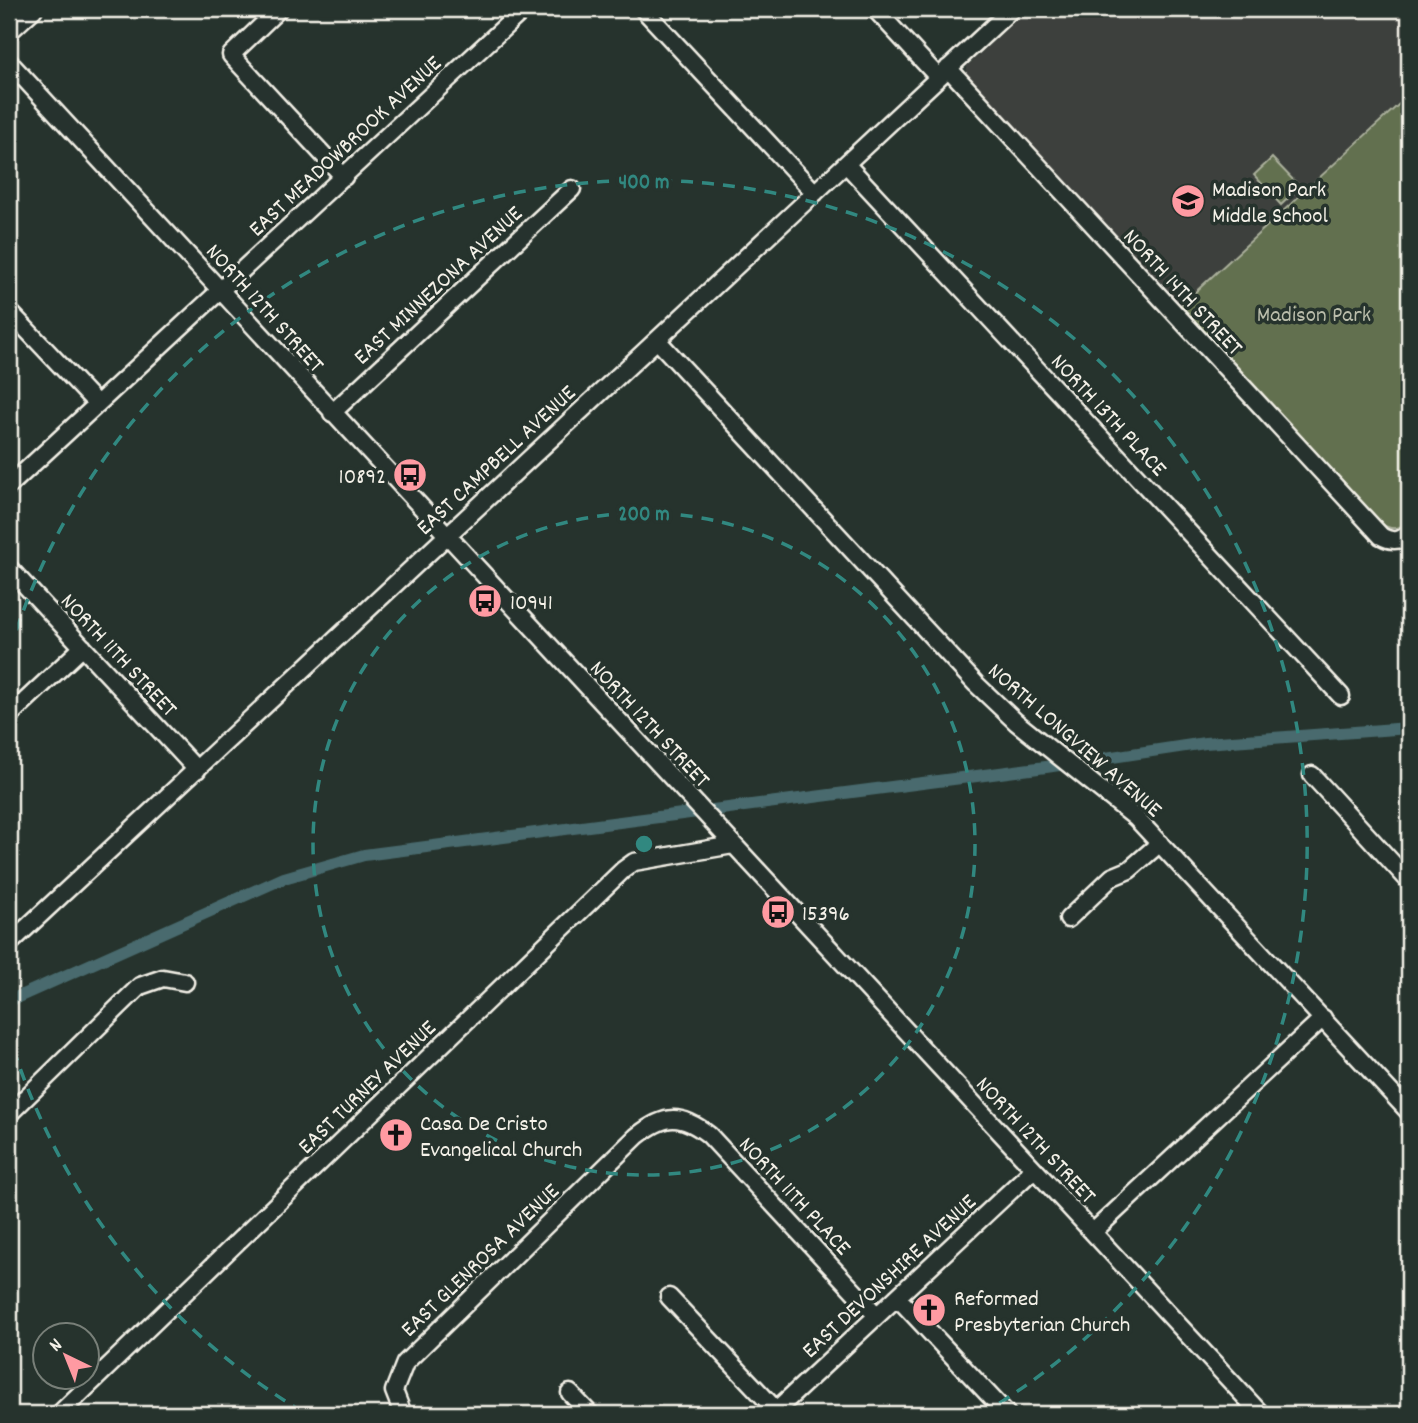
<svg xmlns="http://www.w3.org/2000/svg" width="1418" height="1423" font-family="Dekko,sans-serif">
<style>
.built{fill:#3c413c}
.green{fill:#626f50;stroke:#abb09c;stroke-width:2}
.lines{fill:none;stroke-linecap:round;stroke-linejoin:round}
.canal{stroke:#486b6e;stroke-width:12}
.minor-casing{stroke:#f4f1e8;stroke-width:21}
.minor{stroke:#26332d;stroke-width:16}
.ring{fill:none;stroke:#318880;stroke-width:3.5;stroke-dasharray:12 9}
.labels{text-anchor:middle;stroke-width:7;stroke-linejoin:round;paint-order:stroke}
.street-label{font-size:23px;fill:#f4f1e8;stroke:#26332d}
.poi-label{font-size:23px;fill:#f4f1e8;stroke:#26332d;text-anchor:start}
.park-label{font-size:23px;fill:#babdab;stroke:#26332d}
.centre{fill:#318880;stroke:#26332d;stroke-width:3.5}
.ring-label{font-size:21px;text-anchor:middle;font-weight:bold;fill:#318880;stroke:#26332d;stroke-width:7;stroke-linejoin:round;paint-order:stroke}
</style>
<rect width="100%" height="100%" fill="#26332d"/>
<filter id="ink" filterUnits="userSpaceOnUse"><feTurbulence type="fractalNoise" baseFrequency=".0143" numOctaves="2"/><feDisplacementMap in="SourceGraphic" scale="14" xChannelSelector="R" yChannelSelector="G"/><feConvolveMatrix kernelMatrix="1 2 1 2 8 2 1 2 1" color-interpolation-filters="sRGB"/></filter>
<g filter="url(#ink)">
<path class="built" d="M1028,9H1409V95L1179,307L966,76L967,66Z"/>
<path class="green" d="M1409,95V520C1399,530 1392,531 1380,523L1179,307Z
M1272,158L1300,187L1281,205L1254,175Z"/>
<g class="lines">
<path class="canal" d="M9,1001L284,878L364,855L1046,767L1205,743L1409,728"/>
<g class="minor-casing">
<path id="minor" d="M279,9L231,55L344,177
M643,9L815,193
M875,9L938,77
M9,32L34,9
M9,62L1261,1414
M948,68L1381,536C1392,542 1400,542 1409,533
M846,164L1341,696
M9,311L97,404
M657,340L976,684L1016,722L1136,818L1409,1112
M332,413L572,189
M9,486L524,9
M9,568L197,770
M9,716L83,647
M1312,775L1409,881
M1068,919L1112,877L1129,870L1160,843
M9,944L1012,9
M9,1114L140,986L163,978L185,982
M1093,1232L1323,1018
M669,1297L776,1410
M897,1297L1007,1414
M570,1393L590,1414
M59,1414L623,870L634,862L646,860L733,845
M403,1414L394,1391L405,1363L637,1136C665,1114 681,1113 709,1135L877,1316
M772,1414L1034,1169"/>
</g>
<use href="#minor" class="minor"/>
</g>
</g>
<g class="ring">
<circle cx="644" cy="844" r="331"/>
<path d="M303 1412A663 663 0 0 1 10 1038M10 650A663 663 0 1 1 985 1412"/>
</g>
<defs>
<g id="school-disc" transform="scale(1.75)"><circle r="9.5" fill="#ff9aa2" stroke="#26332d"/><path d="M0-5L7-2L0 1L-7-2ZM-4 1L0 2.5L4 1V4Q0 6-4 4Z" fill="#111"/></g>
<g id="bus-disc" transform="scale(1.75)"><circle r="9.5" fill="#ff9aa2" stroke="#26332d"/><path d="M-5-6H5V4H4V6H2V4H-2V6H-4V4H-5ZM-3.5-4V0h7V-4ZM-3.5 1.2v1.5H-2V1.2ZM2 1.2v1.5H3.5V1.2Z" fill="#111"/></g>
<g id="church-disc" transform="scale(1.75)"><circle r="9.5" fill="#ff9aa2" stroke="#26332d"/><path d="M-1.2-6h2.4v3.5h3.3v2.4h-3.3V6h-2.4V-.1h-3.3v-2.4h3.3Z" fill="#111"/></g>
</defs>
<g fill-rule="evenodd">
<use href="#school-disc" x="1188" y="201"/>
<use href="#bus-disc" x="410" y="475"/>
<use href="#bus-disc" x="485" y="601"/>
<use href="#bus-disc" x="778" y="912"/>
<use href="#church-disc" x="396" y="1135"/>
<use href="#church-disc" x="929" y="1310"/>
</g>
<g class="labels">
<g class="street-label">
<text transform="translate(344 145) rotate(-43)" y="8">EAST MEADOWBROOK AVENUE</text>
<text transform="translate(437 284) rotate(-43)" y="8">EAST MINNEZONA AVENUE</text>
<text transform="translate(1184 291) rotate(47)" y="8">NORTH 14TH STREET</text>
<text transform="translate(266 307) rotate(48)" y="8">NORTH 12TH STREET</text>
<text transform="translate(1110 414) rotate(47)" y="8">NORTH 13TH PLACE</text>
<text transform="translate(495 459) rotate(-43)" y="8">EAST CAMPBELL AVENUE</text>
<text transform="translate(120 654) rotate(47)" y="8">NORTH 11TH STREET</text>
<text transform="translate(651 723) rotate(47)" y="8">NORTH 12TH STREET</text>
<text transform="translate(1076 739) rotate(41)" y="8">NORTH LONGVIEW AVENUE</text>
<text transform="translate(366 1086) rotate(-44)" y="8">EAST TURNEY AVENUE</text>
<text transform="translate(1037 1139) rotate(47)" y="8">NORTH 12TH STREET</text>
<text transform="translate(796 1195) rotate(47)" y="8">NORTH 11TH PLACE</text>
<text transform="translate(479 1259) rotate(-44)" y="8">EAST GLENROSA AVENUE</text>
<text transform="translate(888 1275) rotate(-43)" y="8">EAST DEVONSHIRE AVENUE</text>
</g>
<g class="poi-label">
<text x="1212" y="196">Madison Park<tspan x="1212" dy="26">Middle School</tspan></text>
<text x="386" y="483" text-anchor="end">10892</text>
<text x="510" y="609">10941</text>
<text x="802" y="920">15396</text>
<text x="420" y="1130">Casa De Cristo<tspan x="420" dy="26">Evangelical Church</tspan></text>
<text x="954" y="1305">Reformed<tspan x="954" dy="26">Presbyterian Church</tspan></text>
</g>
<g class="park-label">
<text x="1314" y="321">Madison Park</text>
</g>
</g>
<circle cx="644" cy="844" r="10" class="centre"/>
<g class="ring-label">
<text x="644" y="188">400 m</text>
<text x="644" y="520">200 m</text>
</g>
<rect width="1418" height="1423" fill="none" stroke="#26332d" stroke-width="35"/>
<rect x="18" y="18" width="1383" height="1388" fill="none" stroke="#f4f1e8" stroke-width="2.5" filter="url(#ink)"/>
<g transform="translate(66 1356) rotate(317)"><circle r="33" fill="#26332d" stroke="#787f78" stroke-width="2"/>
<path d="M0-5L12 26L0 18L-12 26Z" fill="#ff9aa2"/>
<text y="-10" font-size="19" font-weight="bold" text-anchor="middle" fill="#f4f1e8">N</text>
</g>
</svg>
